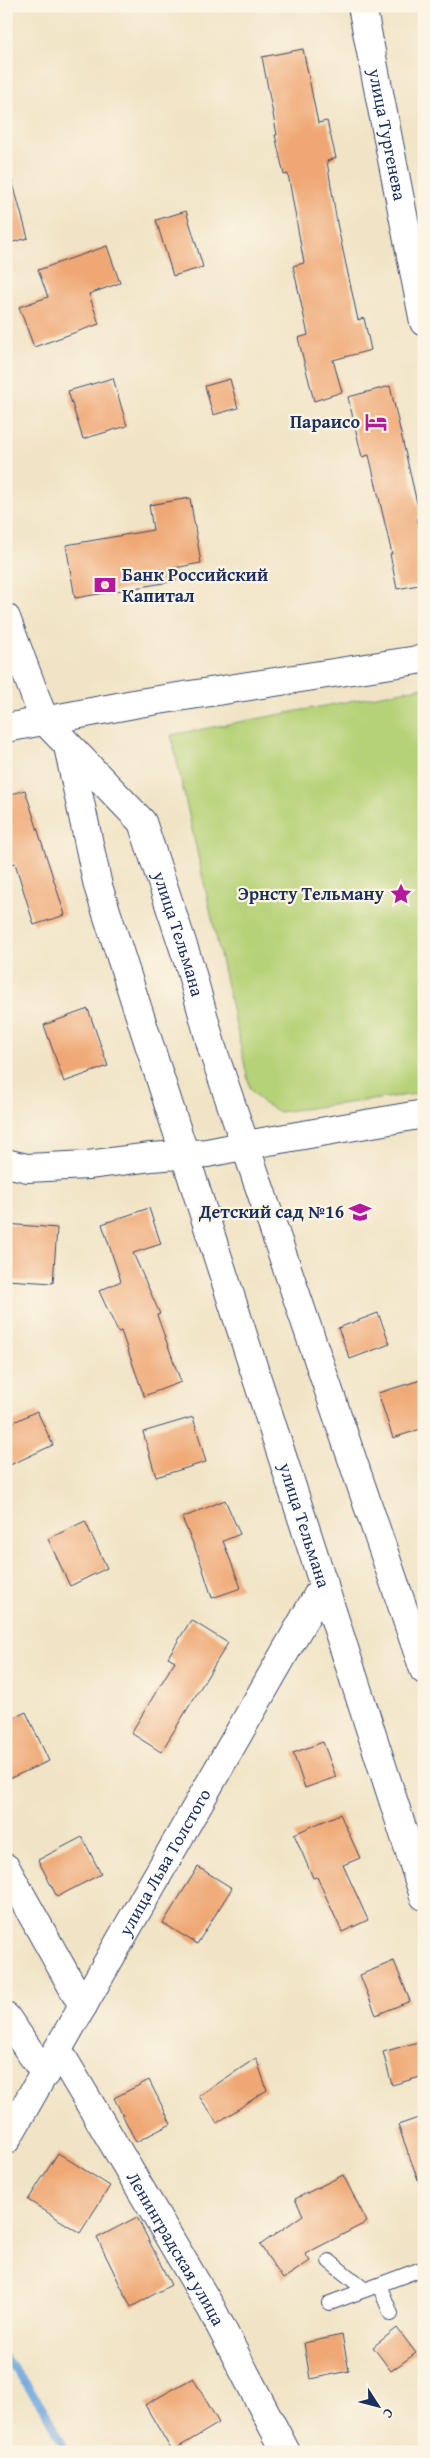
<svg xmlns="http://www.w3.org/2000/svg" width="430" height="2458" font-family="'Gentium Book Plus',serif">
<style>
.green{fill:#b6d277;stroke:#68806a}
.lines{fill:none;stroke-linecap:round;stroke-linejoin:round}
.stream{stroke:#6fa7de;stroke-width:8}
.building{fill:#efa874}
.lane-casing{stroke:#3b4a6e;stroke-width:16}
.street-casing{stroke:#3b4a6e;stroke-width:30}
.secondary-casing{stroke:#3b4a6e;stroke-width:30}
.lane{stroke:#fff;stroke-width:14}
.street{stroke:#fff;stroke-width:28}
.secondary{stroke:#fff;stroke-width:28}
.labels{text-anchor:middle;stroke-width:4.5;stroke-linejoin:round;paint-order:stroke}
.street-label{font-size:18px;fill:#1b2f5e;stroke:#fcf5e5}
.poi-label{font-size:18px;font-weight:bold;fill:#1b2f5e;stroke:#fcf5e5;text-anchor:end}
</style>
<rect width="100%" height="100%" fill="#fcf5e5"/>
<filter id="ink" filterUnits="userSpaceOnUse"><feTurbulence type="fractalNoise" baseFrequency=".02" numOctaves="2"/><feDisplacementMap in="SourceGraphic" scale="10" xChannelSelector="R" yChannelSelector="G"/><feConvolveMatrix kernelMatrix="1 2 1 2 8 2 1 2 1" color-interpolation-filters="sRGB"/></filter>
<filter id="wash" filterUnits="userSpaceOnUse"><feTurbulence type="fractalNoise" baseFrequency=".0096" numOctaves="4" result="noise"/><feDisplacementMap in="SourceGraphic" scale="20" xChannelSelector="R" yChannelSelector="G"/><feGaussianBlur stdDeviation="1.12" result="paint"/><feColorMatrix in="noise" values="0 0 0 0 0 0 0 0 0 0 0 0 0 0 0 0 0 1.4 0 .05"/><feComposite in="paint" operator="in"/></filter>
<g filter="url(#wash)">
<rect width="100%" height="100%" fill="#f1e4c6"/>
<path class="green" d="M424,687V1093L279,1112L263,1103L250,1089L171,735Z"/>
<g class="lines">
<path class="stream" d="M6,2359C30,2389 52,2416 66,2452"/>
</g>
<g id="blocks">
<path class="building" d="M303,49L318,123L327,121L336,158L327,161L337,223L358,320L364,318L371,350L333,360L342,392L314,401L298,338L308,335L293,266L304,263L288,174L284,175L275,135H277L262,57Z
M12,180L28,238L6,244V181Z
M186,211L203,267L173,276L156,220Z
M107,246L120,283L89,294L99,324L34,347L19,307L48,297L38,270Z
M113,378L127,426L83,439L68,391Z
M230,379L238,408L213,415L205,386Z
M390,386L420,516L417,517L424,549V584L397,589L390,554H392L369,455L362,457L348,397Z
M190,498L201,563L174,568L176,581L75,598L66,545L153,530L149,505Z
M25,790L65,915L34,925L15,863L6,866V796Z
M88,1009L108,1066L64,1082L44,1025Z
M149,1208L161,1244L133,1253L160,1314L157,1315L181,1382L144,1396L121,1331L118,1332L99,1291L121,1281L102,1224Z
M6,1224L57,1228L53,1283L6,1280Z
M378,1313L390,1344L350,1359L338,1328Z
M424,1379V1428L393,1438L378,1393Z
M37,1411L53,1445L6,1467V1426Z
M193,1417L206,1462L156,1477L143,1432Z
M225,1500L240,1534L223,1541L241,1588L212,1598L200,1560L182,1518Z
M85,1521L107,1568L70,1586L48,1539Z
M191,1620L228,1643L161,1752L131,1733L175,1661L168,1657Z
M26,1712L49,1761L6,1780V1721Z
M323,1742L336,1777L305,1788L293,1753Z
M340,1814L360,1858L343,1865L368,1920L342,1932L317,1877L313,1878L294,1834Z
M82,1837L101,1874L57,1897L38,1860Z
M198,1867L232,1888L197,1944L163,1923Z
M394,1961L410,2001L376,2015L360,1975Z
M418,2042L424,2064V2076L392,2085L383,2052Z
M256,2058L267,2090L217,2123L199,2096Z
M149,2080L171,2124L136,2142L114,2098Z
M424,2116V2188H421L398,2125Z
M58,2153L110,2186L80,2233L28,2200Z
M343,2175L367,2222L305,2254L310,2261L283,2279L260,2245L303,2215L295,2199Z
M137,2217L171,2285L131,2307L97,2238Z
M397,2328L416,2353L391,2371L373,2347Z
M342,2335L349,2371L310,2379L304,2343Z
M193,2378L219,2423L172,2451L145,2405Z"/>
</g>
</g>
<g filter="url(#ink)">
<use href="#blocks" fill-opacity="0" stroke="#3b4a6e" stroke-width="1"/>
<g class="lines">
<g class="lane-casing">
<path id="lane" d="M329,2261L365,2290
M379,2285L391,2314
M330,2303L424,2268"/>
</g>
<g class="street-casing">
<g id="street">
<path id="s1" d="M362,6L424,322"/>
<path d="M6,1868L83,2006"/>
<path d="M6,2017L45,2074"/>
<path id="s2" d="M58,2050L211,2308L286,2452"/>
</g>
</g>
<g class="secondary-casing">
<g id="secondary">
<path id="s3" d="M6,618L44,720L142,822L190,967L212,1048L424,1670"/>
<path d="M6,728L139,703L424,659"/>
<path id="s4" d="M68,746L98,886L424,1896"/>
<path d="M6,1163L27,1168L88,1165L151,1157L207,1153L263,1142L424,1114"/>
<path id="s5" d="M6,2140L324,1584"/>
</g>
</g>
<use href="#lane" class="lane"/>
<use href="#street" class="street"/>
<use href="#secondary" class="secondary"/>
</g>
</g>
<defs>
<g id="hotel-bare" transform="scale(1.725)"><path d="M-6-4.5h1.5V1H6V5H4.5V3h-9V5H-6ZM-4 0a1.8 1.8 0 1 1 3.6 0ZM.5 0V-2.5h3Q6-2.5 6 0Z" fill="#b5179e" stroke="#fcf5e5" stroke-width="2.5" paint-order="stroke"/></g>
<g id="bank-bare" transform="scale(1.725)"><path d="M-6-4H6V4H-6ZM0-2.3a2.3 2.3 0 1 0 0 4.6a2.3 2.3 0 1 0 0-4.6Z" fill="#b5179e" stroke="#fcf5e5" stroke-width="2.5" paint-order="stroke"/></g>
<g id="sight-bare" transform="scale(1.725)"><path d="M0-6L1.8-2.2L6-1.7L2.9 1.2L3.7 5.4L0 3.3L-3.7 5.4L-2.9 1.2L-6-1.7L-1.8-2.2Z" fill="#b5179e" stroke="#fcf5e5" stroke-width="2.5" paint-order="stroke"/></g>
<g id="school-bare" transform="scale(1.725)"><path d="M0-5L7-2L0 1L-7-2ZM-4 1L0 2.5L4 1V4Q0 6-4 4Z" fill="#b5179e" stroke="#fcf5e5" stroke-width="2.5" paint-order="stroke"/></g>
</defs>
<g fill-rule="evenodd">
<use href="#hotel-bare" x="376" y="422"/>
<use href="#bank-bare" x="105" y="585"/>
<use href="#sight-bare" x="401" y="894"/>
<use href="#school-bare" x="360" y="1212"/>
</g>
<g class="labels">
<g class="street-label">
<text dy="6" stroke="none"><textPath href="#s1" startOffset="131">улица Тургенева</textPath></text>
<text dy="6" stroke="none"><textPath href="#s3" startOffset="368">улица Тельмана</textPath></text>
<text dy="6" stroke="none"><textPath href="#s4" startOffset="815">улица Тельмана</textPath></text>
<text dy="6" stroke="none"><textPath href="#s5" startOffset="320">улица Льва Толстого</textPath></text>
<text dy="6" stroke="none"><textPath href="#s2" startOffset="231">Ленинградская улица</textPath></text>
</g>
<g class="poi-label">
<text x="360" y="428">Параисо</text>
<text x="122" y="581" text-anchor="start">Банк Российский<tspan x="122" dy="21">Капитал</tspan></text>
<text x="384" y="900">Эрнсту Тельману</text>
<text x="344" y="1218">Детский сад №16</text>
</g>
</g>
<rect width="430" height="2458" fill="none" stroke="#fcf5e5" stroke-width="25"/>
<g transform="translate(378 2406) rotate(126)" stroke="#fcf5e5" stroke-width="4" paint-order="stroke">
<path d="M0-4L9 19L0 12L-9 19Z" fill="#1b2f5e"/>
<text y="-8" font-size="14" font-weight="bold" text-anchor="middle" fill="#1b2f5e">С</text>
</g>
</svg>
